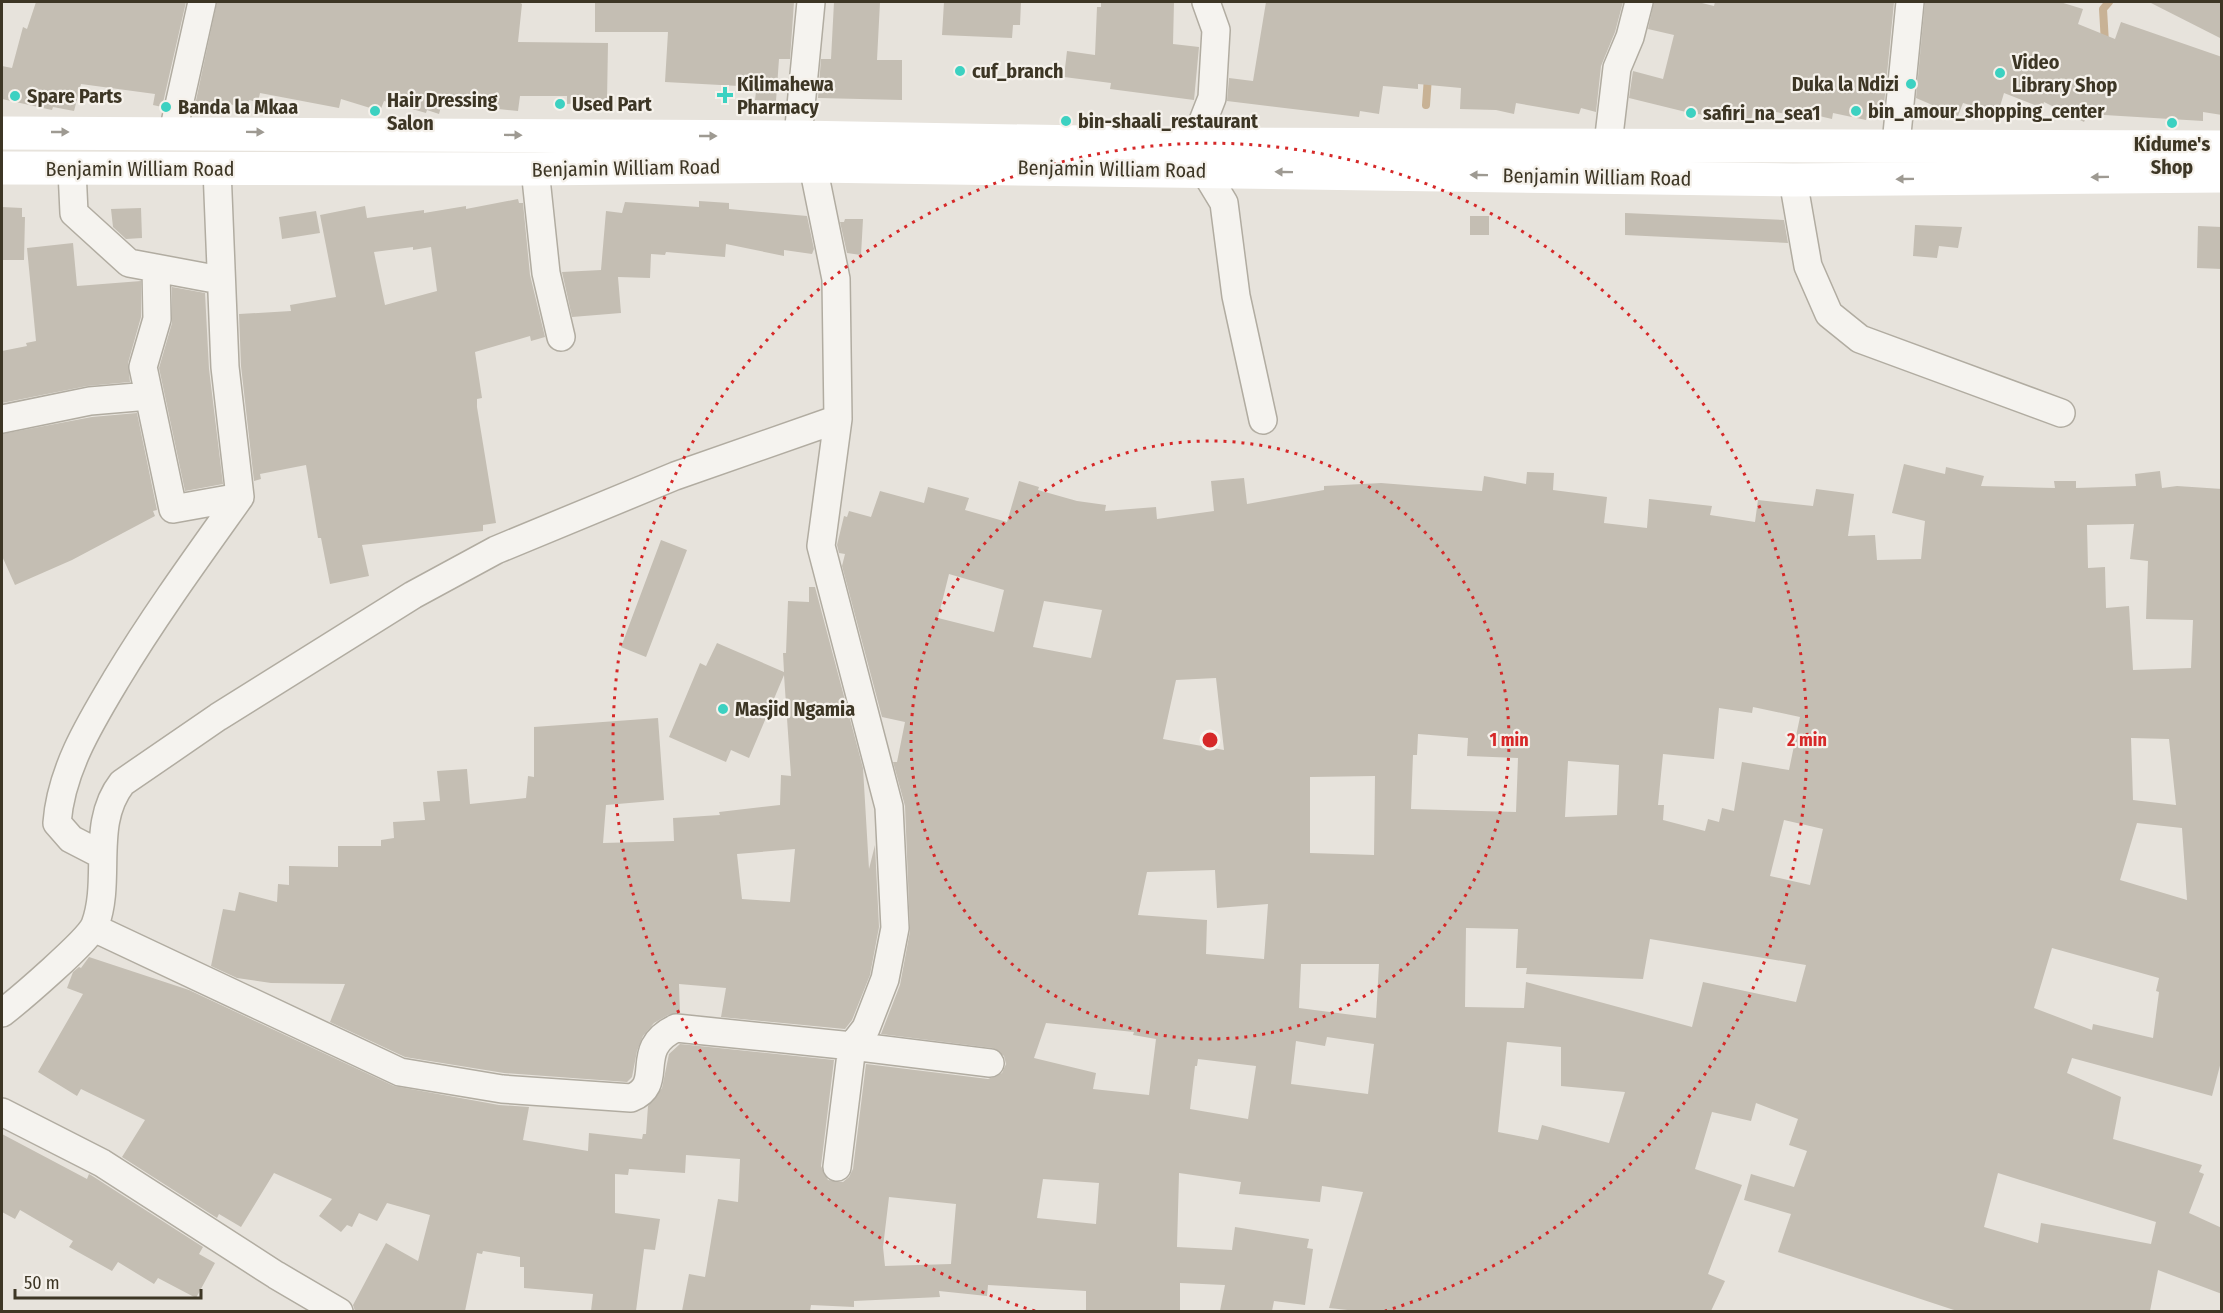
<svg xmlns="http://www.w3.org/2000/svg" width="2223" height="1313" font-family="'Fira Sans Condensed',sans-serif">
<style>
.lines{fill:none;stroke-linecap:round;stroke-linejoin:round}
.stream{stroke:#c8b295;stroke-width:8}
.building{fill:#c4beb3;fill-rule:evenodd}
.street-casing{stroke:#b1aca1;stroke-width:30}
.street{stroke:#f5f3ef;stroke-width:27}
.secondary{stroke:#fff;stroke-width:33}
.oneway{fill:#9e9a92}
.ring{fill:none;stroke:#d62828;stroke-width:3;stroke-dasharray:3 6}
.poi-dot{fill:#3cd1c1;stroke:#f5f1eb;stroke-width:2}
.labels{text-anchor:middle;stroke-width:4.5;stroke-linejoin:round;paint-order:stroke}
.poi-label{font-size:20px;font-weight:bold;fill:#3d3625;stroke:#f5f1eb;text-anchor:start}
.street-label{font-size:20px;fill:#3d3625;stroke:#f5f1eb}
.centre{fill:#d62828;stroke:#f5f1eb;stroke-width:3}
.ring-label{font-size:18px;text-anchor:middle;font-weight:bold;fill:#d62828;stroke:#f5f1eb;stroke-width:4.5;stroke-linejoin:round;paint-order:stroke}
</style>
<rect width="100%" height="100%" fill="#e7e3dc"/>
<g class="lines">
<path class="stream" d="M2105,43L2103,9L2109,2
M1426,105L1428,77"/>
</g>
<path class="building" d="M36,2H186L162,107L153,105L155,94L81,84L74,111L53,107L52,110L2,99V66L12,68L23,27L27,29Z
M217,2H519L522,4L518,42L608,43L607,101L567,104V96H520L518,111L442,103L439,114L427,110L426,113L384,101L380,111L341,99L339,108L260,93L258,102L249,100L247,108L220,102L218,111L195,105Z
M595,2H794L790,59H779L776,101L755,100L756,92L739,91V86L665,82L668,32H595Z
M834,2H880L877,60H902V100L818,98L821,59H831Z
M944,2H1021L1020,25H1013L1012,38L942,35Z
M1101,2H1174L1173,44L1199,47L1194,100L1110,89L1111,83L1064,77L1067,51L1095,55L1097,7H1101Z
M1266,2H1623L1615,32L1601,66L1596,112L1581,108L1579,114L1516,103L1514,114L1496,110L1460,109L1461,88L1418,84V89L1383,86L1379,114L1360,111L1359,117L1227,101L1229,78L1253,81Z
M1654,2H1698L1714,6L1715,2H1894L1883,115L1868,111L1866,120L1833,113L1832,119L1815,115V119L1753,108L1751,123L1686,112L1629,98L1633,71L1663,79L1674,35L1648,29Z
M1925,2H2060L2083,9L2078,24L2115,39L2121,22L2222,57V115L2203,112V121L2088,114L2084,122L2044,102L2042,108L2004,93L1998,113L1963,103L1958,116L1916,98Z
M2149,2H2222V39Z
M518,199L519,203H523L530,275L545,337L531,341L530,336L475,352L482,398L477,399V407L496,523L483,525V531L362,545L369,576L330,584L321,538H318L306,465L260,474L261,479L254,481L241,366L239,314L291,311L290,305L336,297L320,215L365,206L367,218L424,210V213L466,206V209ZM413,247V250L431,247L437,291L385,305L374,252Z
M699,201L729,203V209L807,216L814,249L812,254L784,250V256L726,244L725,257L666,252L665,255L651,254L650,278L618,277L621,313L572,317L562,272L601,270L606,211L622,213L625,202L699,207Z
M2,207L22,208V217H25L24,260H2Z
M141,208L142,238L126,239L113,227L111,209Z
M316,211L320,233L282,239L279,217Z
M1625,213L1784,220L1788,243L1625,235Z
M1470,216H1489V235H1470Z
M845,219H863L861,255L847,253L840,222H844Z
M1915,225L1962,227L1958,248L1939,246L1937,258L1913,256Z
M2198,226L2222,227V269L2197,268Z
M73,243L77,286L141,281V317L128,363L130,382L87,386L2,403V351L27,346L26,343L36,341L27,248Z
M172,287L205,293L209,369L223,484L185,491L159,368L172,323Z
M137,413L157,510L153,511L155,516L72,560L15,585L2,556V434L92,417Z
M1904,464L1945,474L1946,467L1984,476L1981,486L2055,488L2054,481H2076V488L2136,486L2135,474L2160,471L2162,488L2177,486L2222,489V1058L2212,1096L2072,1058L2067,1073L2121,1097L2113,1139L2202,1165L2199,1172L2204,1174L2189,1213L2222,1228V1294L2158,1270L2150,1311H1957L1778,1252L1791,1214L1744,1200L1751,1174L1794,1187L1807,1151L1789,1145L1798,1119L1756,1103L1751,1121L1712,1112L1695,1169L1742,1185L1708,1274L1725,1281L1711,1311H1357L1329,1308L1363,1192L1322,1186L1320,1202L1239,1194L1241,1182L1179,1173L1177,1247L1232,1250L1235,1227L1309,1239L1307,1248L1313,1249L1305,1305L1274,1301L1272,1311H1220L1225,1285L1180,1283V1311H1086V1291L988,1285L987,1296L939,1291L940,1297L854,1301V1307L811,1305L810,1311H682L689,1274L705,1277L718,1199L738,1202L740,1159L686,1155L685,1173L629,1169L628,1175L615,1174V1213L660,1219L655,1250L644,1249L636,1311H591L593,1294L524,1288V1267H520V1257L483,1251L482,1254L477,1253L465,1311H355L353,1305L386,1243L418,1261L430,1215L387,1203L377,1221L359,1213L352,1227L347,1225L341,1232L319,1216L332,1199L274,1173L241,1227L219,1214L217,1218L122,1157L145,1120L81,1089L77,1096L38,1072L83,994L67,988L73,972L79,967L81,968L89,957L189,990L394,1086L499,1105L529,1107L523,1140L588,1151L589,1133L642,1139L643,1134H646L648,1106L662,1088L669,1054L680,1044L834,1060L821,1166L828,1180L843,1182L849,1177L853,1169L866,1064L988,1079L1002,1073L1006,1064L1004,1056L992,1048L881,1034L900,985L910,931L905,806L893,762H897L905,722L882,717L842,566L845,554L839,553L837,545L844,516L847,517L849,511L871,517L880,491L924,503L928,487L969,498L965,510L1007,522L1019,481L1039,487L1038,490L1077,501L1106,505L1105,511L1156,507L1157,519L1214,511L1211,481L1244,478L1247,504L1324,490V486L1381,483L1482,491L1484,476L1526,484L1527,472L1554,473L1553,490L1607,497L1604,523L1647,528L1649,499L1712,506L1710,515L1755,522L1758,500L1813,506L1816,489L1854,494L1848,536L1875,535L1877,560L1921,559L1925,521L1892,513ZM2134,524L2130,559L2148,561L2146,619L2193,620L2191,668L2133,670L2129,606L2106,608L2105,567L2088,568L2087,525ZM949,574L1004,590L994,632L938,618ZM1044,601L1102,610L1091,658L1033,647ZM1216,678L1224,750L1163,739L1176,680ZM1753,707L1800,717L1789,770L1742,762L1734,811L1722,808L1719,822L1708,819L1705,831L1663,820L1664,805H1658L1663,754L1714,759L1719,708L1752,713ZM1418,734L1468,738L1467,756L1518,758L1516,812L1411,809L1413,755H1417ZM2131,738L2169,739L2176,805L2133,800ZM1568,761L1619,765L1617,815L1565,817ZM1375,776L1374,855L1310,853V777ZM1784,820L1823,829L1810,885L1770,876ZM2137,823L2182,828L2187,900L2120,880ZM1215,870L1217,908L1268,904L1264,959L1206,954L1207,920L1138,915L1147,872ZM1466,928L1518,929L1516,968H1527L1526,974L1643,979L1650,939L1806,965L1796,1002L1703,982L1692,1027L1526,982L1524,1008L1465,1007ZM2052,948L2159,978L2156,991L2159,992L2153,1038L2093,1024L2092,1030L2034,1008ZM1301,964H1379L1376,1018L1299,1008ZM1046,1023L1134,1032L1133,1035L1156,1039L1149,1095L1093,1089L1096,1073L1034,1058ZM1327,1037L1374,1044L1368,1094L1291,1084L1296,1041L1325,1046ZM1507,1042L1561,1047V1086L1625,1092L1609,1143L1542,1125L1538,1140L1498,1132ZM1198,1059L1256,1066L1248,1119L1190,1109L1195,1066H1197ZM1998,1173L2156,1222L2151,1244L2041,1223L2038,1243L1984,1227ZM1043,1179L1099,1183L1096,1224L1037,1218ZM889,1197L956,1204L951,1264L885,1266L883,1247Z
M661,540L687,550L646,657L621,647Z
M809,587H815L863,768L869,869L875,845L879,927L870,975L852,1020L845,1029L721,1017L726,988L679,984L680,1013L668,1015L654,1023L643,1036L637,1051L632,1077L627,1082L504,1073L405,1057L330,1022L345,984L271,983L237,978L211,966L223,909L235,911L239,892L277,902L278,884L289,885V866L338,867V846H381V840L394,838L393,822L425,820L423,802L440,801L437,771L467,769L470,804L526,798L528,776L534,777V727L658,718L664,800L606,805L603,843L674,841L673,818L720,815L719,812L780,805L781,775L791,776L784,675L749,758L731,750L726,762L669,737L700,663L706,666L717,643L784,672L783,653H786L788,601L809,602ZM795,849L790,902L742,899L737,854Z
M2,1134L87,1179L89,1174L94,1177L203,1247L199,1254L215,1263L196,1298L158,1278L154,1284L118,1262L112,1271L69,1247L73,1241L20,1210L15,1219L2,1212Z"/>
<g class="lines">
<g class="street-casing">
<path id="street" d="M173,132L202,2
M798,137L811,2
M1194,144L1212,98L1216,30L1206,2
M1608,144L1617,68L1630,37L1639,2
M1896,144L1910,2
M535,169L546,273L561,337
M72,170L74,213L129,263L220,280
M1204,170L1224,203L1236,296L1263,420
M1793,180L1808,266L1829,314L1860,339L2061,413
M156,268L157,319L143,367L173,509L240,497
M2,419L90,401L149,396
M102,855L71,839L57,823C61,770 90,723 117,678C155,615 198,556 240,497L225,367L217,169
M94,928L400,1072L502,1089L631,1098C667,1084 631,1049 676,1028L852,1046L866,1028L885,979L895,928L889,807L821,546L838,419L836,279L813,166
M2,1013C19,1000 88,941 95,925C112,879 90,824 122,783L218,717L413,595L496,550L675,476L838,419
M2,1112L102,1163L276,1275L339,1312
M837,1167L852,1046L990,1063"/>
</g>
<use href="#street" class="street"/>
<path class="secondary" d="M2,133L798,137L1194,144L2222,147
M2,168L535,169L813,166L1793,180L2222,176"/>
</g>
<defs><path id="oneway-solid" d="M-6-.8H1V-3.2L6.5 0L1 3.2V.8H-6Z" transform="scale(1.5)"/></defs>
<g class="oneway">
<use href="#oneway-solid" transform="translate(60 132)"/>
<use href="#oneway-solid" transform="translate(255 132) rotate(1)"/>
<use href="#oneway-solid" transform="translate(513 135) rotate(1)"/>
<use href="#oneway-solid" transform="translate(708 136)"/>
<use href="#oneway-solid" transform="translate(1284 172) rotate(-179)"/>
<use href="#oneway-solid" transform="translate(1479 175) rotate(-179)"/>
<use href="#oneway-solid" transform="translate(2100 177) rotate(179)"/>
<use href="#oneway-solid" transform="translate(1905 179) rotate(179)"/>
</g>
<g class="ring">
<circle cx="1210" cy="740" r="299"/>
<path d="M1035 1311A597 597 0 1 1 1385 1311"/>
</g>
<g class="poi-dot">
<circle cx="960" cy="71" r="6"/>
<circle cx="2000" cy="73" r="6"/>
<circle cx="1911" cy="84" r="6"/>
<path d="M722 86h6v6h6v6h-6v6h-6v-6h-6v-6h6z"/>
<circle cx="15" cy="96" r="6"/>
<circle cx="560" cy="104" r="6"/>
<circle cx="166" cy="107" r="6"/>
<circle cx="375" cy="111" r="6"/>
<circle cx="1856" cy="111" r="6"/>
<circle cx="1691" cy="113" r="6"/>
<circle cx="1066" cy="121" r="6"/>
<circle cx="2172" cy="123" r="6"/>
<circle cx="723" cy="709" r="6"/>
</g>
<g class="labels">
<g class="poi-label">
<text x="2012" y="69">Video<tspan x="2012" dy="23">Library Shop</tspan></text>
<text x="972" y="78">cuf_branch</text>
<text x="737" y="91">Kilimahewa<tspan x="737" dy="23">Pharmacy</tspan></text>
<text x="1899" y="91" text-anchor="end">Duka la Ndizi</text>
<text x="27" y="103">Spare Parts</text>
<text x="387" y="107">Hair Dressing<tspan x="387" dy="23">Salon</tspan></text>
<text x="572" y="111">Used Part</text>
<text x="178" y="114">Banda la Mkaa</text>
<text x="1868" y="118">bin_amour_shopping_center</text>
<text x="1703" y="120">safiri_na_sea1</text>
<text x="1078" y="128">bin-shaali_restaurant</text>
<text x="2172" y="151" text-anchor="middle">Kidume's<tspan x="2172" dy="23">Shop</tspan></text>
<text x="735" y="716">Masjid Ngamia</text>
</g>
<g class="street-label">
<text transform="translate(626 168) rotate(-1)" y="7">Benjamin William Road</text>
<text x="140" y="176">Benjamin William Road</text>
<text transform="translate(1112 169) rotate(1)" y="7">Benjamin William Road</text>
<text transform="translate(1597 177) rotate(1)" y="7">Benjamin William Road</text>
</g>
</g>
<circle cx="1210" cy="740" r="9" class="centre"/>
<g class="ring-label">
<text x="1509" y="746">1 min</text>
<text x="1807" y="746">2 min</text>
</g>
<rect width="2223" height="1313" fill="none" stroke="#3d3625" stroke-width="6"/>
<path d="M15 1289v9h186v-9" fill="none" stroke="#3d3625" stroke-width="3"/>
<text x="24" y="1289" font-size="18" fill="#3d3625" stroke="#f5f1eb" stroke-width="4.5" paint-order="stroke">50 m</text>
</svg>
